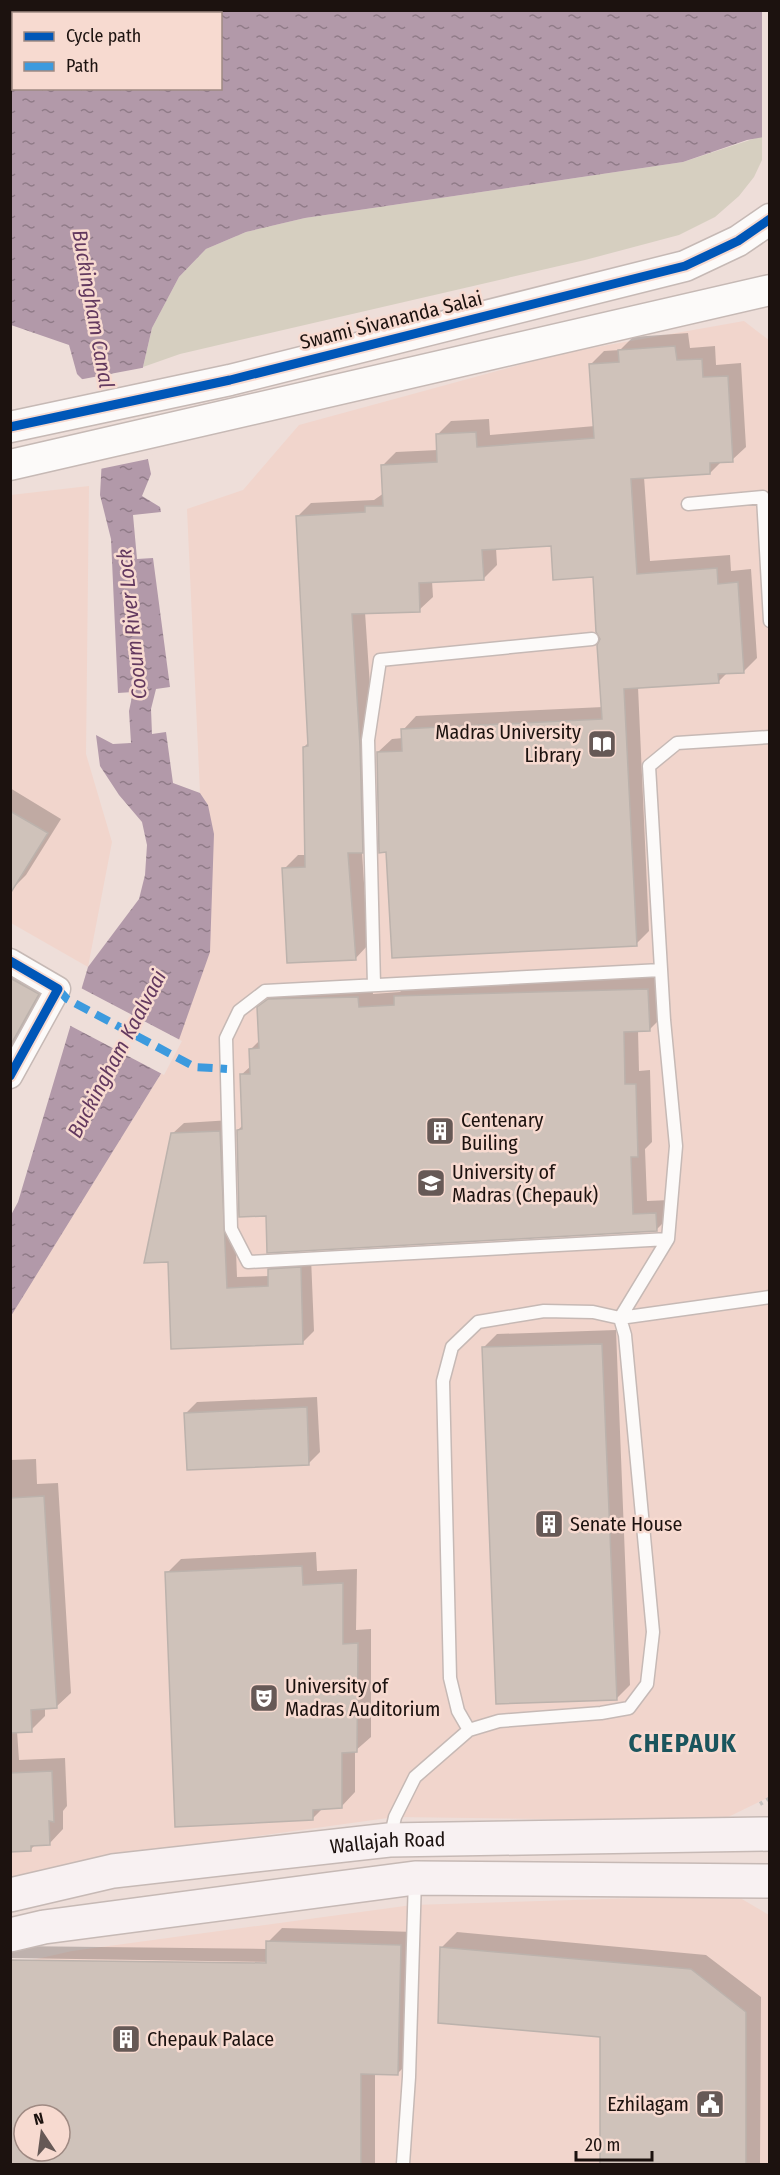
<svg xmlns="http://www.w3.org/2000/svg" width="780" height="2175" font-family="'Fira Sans Condensed',sans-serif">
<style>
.built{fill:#f1d5cc;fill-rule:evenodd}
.grass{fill:#d6cfc0}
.water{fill:url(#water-ripples);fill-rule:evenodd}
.pier{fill:#eeded9}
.shadow{fill:#0003;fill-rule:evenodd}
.building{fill:#cfc2ba;stroke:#bcb2ac;stroke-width:1.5;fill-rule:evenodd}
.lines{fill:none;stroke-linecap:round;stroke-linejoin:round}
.service-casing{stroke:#c6b9b5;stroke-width:15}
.minor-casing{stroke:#c6b9b5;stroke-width:27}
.tertiary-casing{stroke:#c6b9b5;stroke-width:33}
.secondary-casing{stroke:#c6b9b5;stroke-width:36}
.path{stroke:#c6c1bf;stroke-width:4;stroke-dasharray:3 4.5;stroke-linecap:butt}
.service{stroke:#fcfaf9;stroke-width:12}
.minor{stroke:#fcfaf9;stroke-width:24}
.tertiary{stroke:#fcfaf9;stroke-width:30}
.secondary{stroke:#f8f1f2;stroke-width:33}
.quiet{stroke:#3c9ade;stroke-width:8;stroke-dasharray:15 8;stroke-linecap:butt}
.cycleway-casing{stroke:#f7dad0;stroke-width:13}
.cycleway{stroke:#0057b8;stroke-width:9}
.labels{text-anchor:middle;stroke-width:5;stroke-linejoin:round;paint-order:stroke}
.street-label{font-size:20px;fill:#1c120f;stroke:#f7dad0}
.poi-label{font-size:20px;fill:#1c120f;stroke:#f7dad0;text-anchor:start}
.water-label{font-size:21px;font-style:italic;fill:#63395f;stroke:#f7dad0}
.district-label{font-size:26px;font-weight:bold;letter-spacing:1.5px;fill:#1b555d;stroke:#f7dad0}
</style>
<defs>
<pattern id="water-ripples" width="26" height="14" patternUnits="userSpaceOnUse" patternTransform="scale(1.5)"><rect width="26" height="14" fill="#b299a9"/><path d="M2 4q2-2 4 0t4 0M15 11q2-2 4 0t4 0" fill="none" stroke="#907b88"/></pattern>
</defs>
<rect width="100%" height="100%" fill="#eeded9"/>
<path class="built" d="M744,321L770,341L769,1797L720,1821L395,1817L128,1854L11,1879L10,1316L175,1051L208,805L200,793L187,509L243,490L299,425L563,353Z
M89,486L86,754L112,842L88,967L11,923V495Z
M735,1895L769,1915V2164H11L10,1965L72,1951L412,1905ZM24,2115H60V2151H24Z"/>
<path class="grass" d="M762,136V160L754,177L739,196L715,217L679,235L585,260L180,354L143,367L152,328L179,277L206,249L246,232L305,218L683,162Z"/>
<path class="water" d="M11,11H769V136L747,140L683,162L305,218L246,232L206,249L179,277L152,328L143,367L142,430L151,474L142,496L160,507L161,512L133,515L137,559L153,558L170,687L156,689L151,709L152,734L166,732L173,783L200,793L208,805L214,834L210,952L175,1051L11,1316V1215L18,1202L88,967L139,899L145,875L147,845L142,822L119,795L100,766L96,735L113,744L131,743L129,711L133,692L118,693L111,539L100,495L103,439L91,388L77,374L69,345L11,325ZM14,14H220V88H14Z"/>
<path class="pier" d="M762,11H770V139L762,140Z
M147,367L143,414L153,458L100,469L98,426L88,389L78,380Z
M79,987L182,1041L164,1075L67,1024Z"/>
<path class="shadow" d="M688,333L690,348L715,346L716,365L741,363L746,447L732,460L722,461L710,473L644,477L650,561L730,555L731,571L751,569L757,658L744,671L728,672L718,682L638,687L649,931L636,944L388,851L378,752L392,739L403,738V730L416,716L603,707L602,639L594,576L552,544L496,548L497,565L483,579L432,581L433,597L419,610L365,612L373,731L375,838L362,852L368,945L355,959L284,869L298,855H306L304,747L309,742L298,516L311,503L374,500L384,493L383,465L396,452L438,450L437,435L451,421L489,419L490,435L595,426L591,364L604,351L620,350L633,337Z
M10,788L61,819L26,875L12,889Z
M10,945L20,957L55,977L10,1058Z
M662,976L663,1016L649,1030H638L639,1071L650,1070L652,1142L645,1149L647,1201L670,1200V1216L656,1230L267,1215L238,1130L243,1125L241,1075L251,1066L250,1050L260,1040L259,1008L273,993L372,983L373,994L400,992L410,982Z
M231,1120L237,1277L269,1276V1270L280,1259L311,1257L314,1331L303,1342L173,1348L172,1134L184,1123Z
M616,1330L630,1685L616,1699L483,1348L497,1334Z
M317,1397L320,1452L309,1463L186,1413L197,1402Z
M36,1459L37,1484L58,1483L71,1693L56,1707L45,1708V1716L31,1730L17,1731L19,1760L65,1758L67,1806L63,1811V1829L49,1844H36L31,1849L10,1850V1460Z
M316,1552L317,1571L357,1569L356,1630L371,1629V1737L355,1751V1792L341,1807L323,1808L313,1818L167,1573L181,1559Z
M282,1928L415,1932L412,2059L398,2073H375V2164H10V1961L273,1965V1962L10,1958L13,1946L267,1949L268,1942ZM24,2115H60V2151H24Z
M457,1932L706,1955L761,1997L760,2164H602V2036L442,1947Z"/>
<path class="building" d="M675,346L677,360L702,359L703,377L728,376L733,462L710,463V474L631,479L637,574L717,568L718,584L738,582L744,673L718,674L719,683L624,689L637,946L392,958L386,852L379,853L377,752L402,751L401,729L602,719L597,645L600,639L596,632L593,577L553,580L551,546L482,550L484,580L419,583L420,612L352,614L360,746L363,853H348L356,960L287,963L282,868L305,867L303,747L308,746L296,516L365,512V506H383L381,465L437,462L436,434L476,432L477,447L594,438L589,364L619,362L618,350Z
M10,811L48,833L10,894Z
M10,978L39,994L10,1046Z
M648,989L650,1031L624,1032L625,1084H636L638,1157H631L633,1214L656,1213L657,1231L267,1253L266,1216L239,1217L237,1130L242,1129L240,1074H250L249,1049L259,1048L257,1007L268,999L358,997L359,1007L394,1005V996Z
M220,1131L227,1288L268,1286V1269L301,1267L303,1344L171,1349L168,1262L144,1263L171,1133Z
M602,1344L617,1700L496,1704L482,1347Z
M307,1407L309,1465L187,1470L184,1413Z
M44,1496L57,1708L31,1710L32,1732L10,1733V1498Z
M302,1566L303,1585L343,1583V1644L358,1643L357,1752L342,1753V1808L313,1810V1820L175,1827L165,1572Z
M52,1771L54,1822L49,1821L50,1845L31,1846V1851L10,1852V1773Z
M266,1941L401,1945L398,2075L361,2074V2164H10V1960L266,1963ZM24,2115H60V2151H24Z
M440,1947L691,1969L746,2012V2164H600V2037L438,2023Z"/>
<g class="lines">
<g class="service-casing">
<path id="service" d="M688,504L763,497L770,621
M661,970L265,991L239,1011L226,1038L231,1229L248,1262L668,1239
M374,985L368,740L380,660L592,639
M469,1730L458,1711L450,1678L443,1381L452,1347L478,1322L544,1311L593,1312L620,1318L770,1297
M390,1839L395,1817L415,1777L469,1730L499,1721L601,1713L629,1708L647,1684L653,1632L625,1335L620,1318L668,1239L676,1146L664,1020L649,766L677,743L770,737
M403,2164L409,2077L415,1878"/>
</g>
<g class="minor-casing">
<path id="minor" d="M10,961L58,989L10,1076"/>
</g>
<g class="tertiary-casing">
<path id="tertiary" d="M10,427L230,380L685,266L738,241L770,219
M10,465L770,290"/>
</g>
<g class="secondary-casing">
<g id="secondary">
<path id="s1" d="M10,1895L113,1871L389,1840L770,1834"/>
<path d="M10,1935L44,1927L415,1878L770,1881"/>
</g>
</g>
<path class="path" d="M760,1804L770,1798"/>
<use href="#service" class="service"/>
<use href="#minor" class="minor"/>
<use href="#tertiary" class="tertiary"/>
<use href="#secondary" class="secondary"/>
<path class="quiet" d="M58,989L67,999L195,1067L227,1069"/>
<g class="cycleway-casing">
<path id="cycleway" d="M10,427L230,380L685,266L738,241L770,219
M10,961L58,989L10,1076"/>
</g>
<use href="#cycleway" class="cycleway"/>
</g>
<defs>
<g id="library-square" transform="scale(1.5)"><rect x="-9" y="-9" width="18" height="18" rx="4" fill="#665956" stroke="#f7dad0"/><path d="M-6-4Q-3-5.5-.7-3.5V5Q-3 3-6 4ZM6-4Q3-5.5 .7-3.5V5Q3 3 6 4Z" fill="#fff"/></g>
<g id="building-square" transform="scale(1.5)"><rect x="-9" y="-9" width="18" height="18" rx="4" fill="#665956" stroke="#f7dad0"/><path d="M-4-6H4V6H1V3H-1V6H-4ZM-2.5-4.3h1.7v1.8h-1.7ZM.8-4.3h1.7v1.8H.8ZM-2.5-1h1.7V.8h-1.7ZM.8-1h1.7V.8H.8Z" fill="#fff"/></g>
<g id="university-square" transform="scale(1.5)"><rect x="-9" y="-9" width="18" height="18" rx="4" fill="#665956" stroke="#f7dad0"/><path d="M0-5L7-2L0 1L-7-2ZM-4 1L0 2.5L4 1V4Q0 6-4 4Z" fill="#fff"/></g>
<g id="theatre-square" transform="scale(1.5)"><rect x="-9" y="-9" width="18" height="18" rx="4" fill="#665956" stroke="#f7dad0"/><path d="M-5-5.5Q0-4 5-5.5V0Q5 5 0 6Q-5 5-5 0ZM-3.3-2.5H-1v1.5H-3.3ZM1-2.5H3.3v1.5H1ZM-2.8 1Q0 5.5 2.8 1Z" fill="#fff"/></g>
<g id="civic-square" transform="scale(1.5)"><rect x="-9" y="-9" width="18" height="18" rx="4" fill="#665956" stroke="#f7dad0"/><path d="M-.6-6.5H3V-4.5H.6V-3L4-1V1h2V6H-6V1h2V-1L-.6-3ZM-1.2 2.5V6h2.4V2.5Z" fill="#fff"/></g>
</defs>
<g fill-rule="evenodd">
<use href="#library-square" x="602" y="744"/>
<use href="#building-square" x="440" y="1131"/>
<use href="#university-square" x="431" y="1183"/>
<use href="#building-square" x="549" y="1524"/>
<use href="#theatre-square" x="264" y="1698"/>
<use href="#building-square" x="126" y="2039"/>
<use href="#civic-square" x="710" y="2104"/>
</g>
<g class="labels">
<g class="street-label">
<text transform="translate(391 320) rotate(-14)" y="7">Swami Sivananda Salai</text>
<text dy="7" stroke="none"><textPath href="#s1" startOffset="382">Wallajah Road</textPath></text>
</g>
<g class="poi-label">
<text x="581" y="739" text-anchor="end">Madras University<tspan x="581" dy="23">Library</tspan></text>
<text x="461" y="1127">Centenary<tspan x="461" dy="23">Builing</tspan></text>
<text x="452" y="1179">University of<tspan x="452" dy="23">Madras (Chepauk)</tspan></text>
<text x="570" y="1531">Senate House</text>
<text x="285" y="1693">University of<tspan x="285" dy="23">Madras Auditorium</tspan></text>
<text x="147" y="2046">Chepauk Palace</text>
<text x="689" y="2111" text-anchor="end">Ezhilagam</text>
</g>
<g class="water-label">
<text transform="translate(93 309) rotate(80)" y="7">Buckingham Canal</text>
<text transform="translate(132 624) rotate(-96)" y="7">Cooum River Lock</text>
<text transform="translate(117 1054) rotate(-62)" y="7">Buckingham Kaalvaai</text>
</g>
<g class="district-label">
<text x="683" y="1752">CHEPAUK</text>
</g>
</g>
<rect width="780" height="2175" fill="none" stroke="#1c120f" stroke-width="24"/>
<rect x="12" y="12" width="210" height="78" fill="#f7dad0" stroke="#9f8a83" stroke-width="1.5"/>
<rect x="24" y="32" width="30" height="9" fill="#0057b8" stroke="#9f8a83" stroke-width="1.5"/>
<text x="66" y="42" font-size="18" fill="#1c120f">Cycle path</text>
<rect x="24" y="62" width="30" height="9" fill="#3c9ade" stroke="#9f8a83" stroke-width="1.5"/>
<text x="66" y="72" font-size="18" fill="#1c120f">Path</text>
<g transform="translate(42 2133) rotate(347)"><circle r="28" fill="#f7dad0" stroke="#9f8a83" stroke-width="1.5"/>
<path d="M0-4.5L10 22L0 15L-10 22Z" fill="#665956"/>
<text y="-9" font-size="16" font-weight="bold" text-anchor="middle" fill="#1c120f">N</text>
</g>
<path d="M576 2151v9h76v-9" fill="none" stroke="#1c120f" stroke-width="3"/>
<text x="585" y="2151" font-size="18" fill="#1c120f" stroke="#f7dad0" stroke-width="4.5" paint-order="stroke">20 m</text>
</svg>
